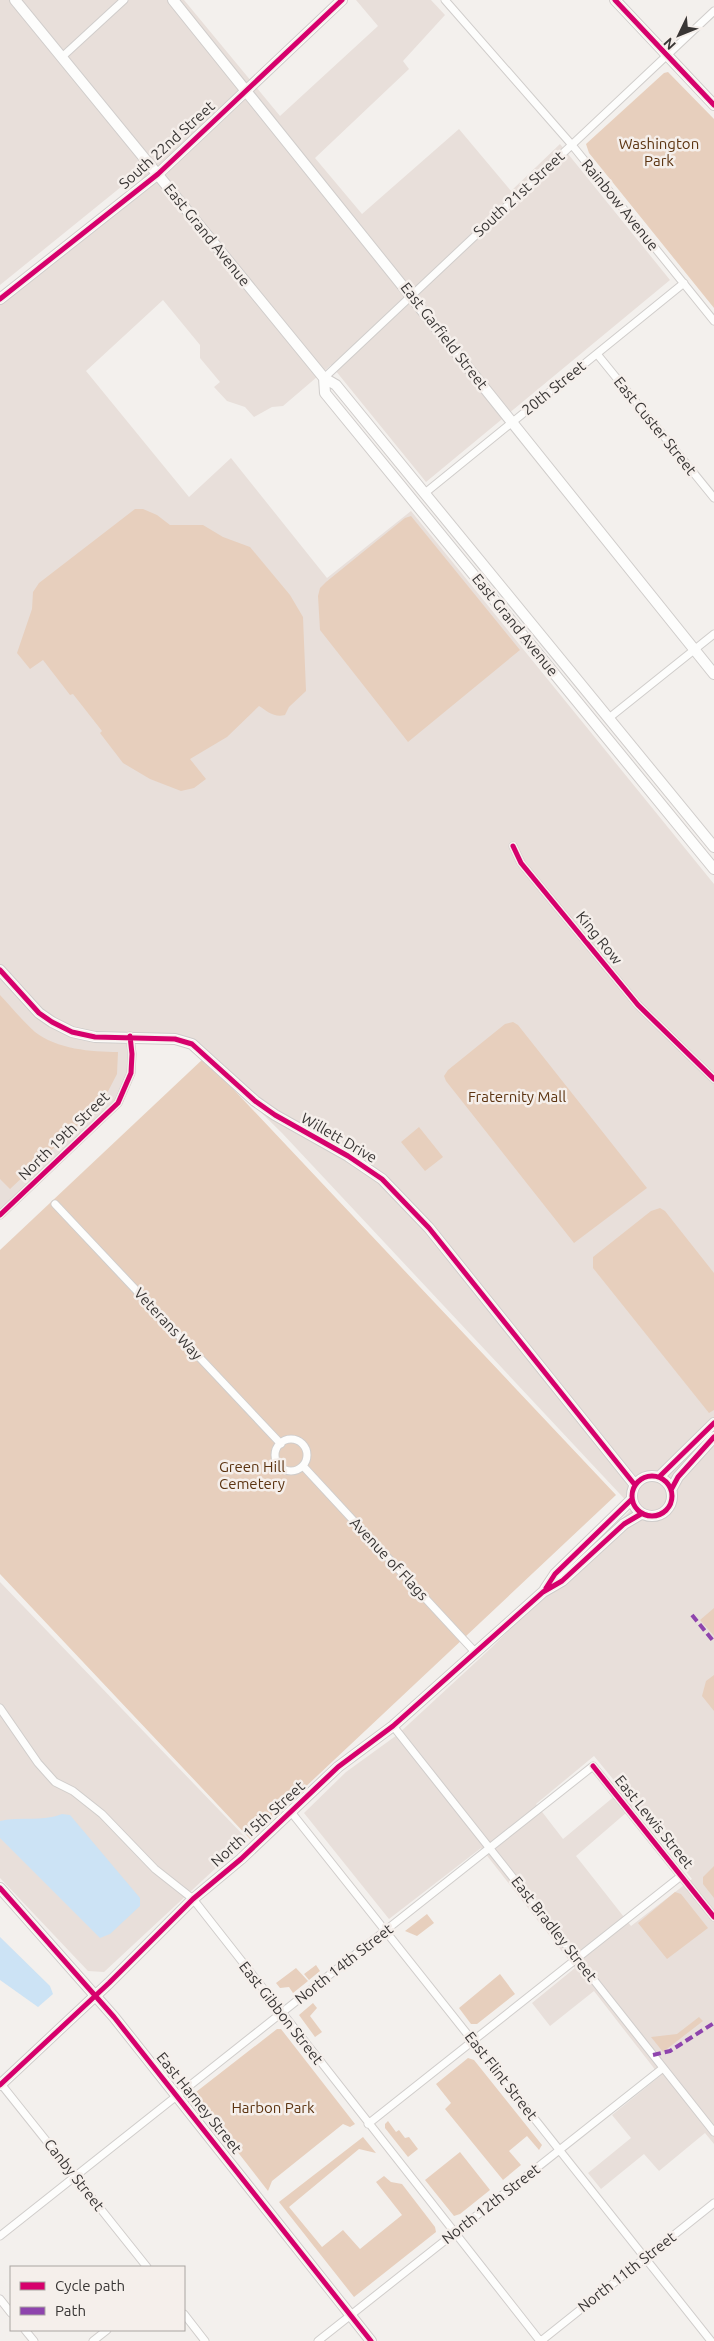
<svg xmlns="http://www.w3.org/2000/svg" width="714" height="2341" font-family="Ubuntu,sans-serif">
<style>
.built{fill:#e8dfda;fill-rule:evenodd}
.green{fill:#e7cfbd}
.water{fill:#cce3f5}
.lines{fill:none;stroke-linecap:round;stroke-linejoin:round}
.street-casing{stroke:#d0cdcb;stroke-width:9}
.secondary-casing{stroke:#d0cdcb;stroke-width:12}
.primary-casing{stroke:#d0cdcb;stroke-width:12}
.street{stroke:#fdfdfc;stroke-width:7}
.secondary{stroke:#fdfdfc;stroke-width:10}
.primary{stroke:#fdfdfc;stroke-width:10}
.quiet{stroke:#8e44ad;stroke-width:4;stroke-dasharray:8 4;stroke-linecap:butt}
.cycleway-casing{stroke:#f5efeb;stroke-width:8}
.cycleway{stroke:#d6006c;stroke-width:5}
.labels{text-anchor:middle;stroke-width:5;stroke-linejoin:round;paint-order:stroke}
.park-label{font-size:15px;fill:#5c3411;stroke:#f5efeb}
.street-label{font-size:15px;fill:#393635;stroke:#f5efeb}
</style>
<rect width="100%" height="100%" fill="#f3f0ed"/>
<path class="built" d="M0,0H184L280,116L378,26L356,0H431L445,15L403,61L409,69L315,158L362,214L459,129L511,191L560,144L670,280L426,482L331,365L283,406L272,407L254,417L245,407L227,401L214,387L220,382L200,358V345L163,300L86,371L189,497L231,458L327,578L411,511L714,884V2144L705,2133L659,2171L644,2154L601,2189L588,2173L631,2138L612,2115L660,2076L594,1991L550,2026L532,2003L575,1968L481,1848L389,1919L304,1813L346,1772L397,1735L491,1648L633,1508L282,1133L191,1044L130,1036L132,1063L118,1103L0,1210V299L146,183L137,174L0,285ZM594,1756L622,1790L563,1839L536,1804ZM634,1806L692,1879L631,1926L576,1856Z
M0,1582L247,1839L104,1972L88,1971L0,1878Z"/>
<path class="green" d="M668,72L714,119V308L589,153L586,144L664,73Z
M135,509H143L157,515L170,525H203L223,537L250,547L290,595L303,617L306,691L289,707L285,715C274,718 267,711 259,706L227,737L190,759L206,779L194,788L181,791L150,779L123,763L100,733L102,731L73,694L70,695L43,660L30,669L17,653L32,609L33,592L39,583Z
M411,516L520,650L408,742L320,630L318,596L320,588L326,582L405,518Z
M0,995C11,1007 23,1021 35,1032C57,1049 91,1052 118,1052L117,1074L102,1103L10,1189L0,1179Z
M513,1022L518,1025L647,1188L574,1243L446,1081L444,1076L448,1070L505,1024Z
M204,1058L616,1495L250,1839L0,1574V1250Z
M419,1127L443,1157L425,1171L401,1142Z
M660,1208L665,1211L714,1273V1410L709,1413L593,1268V1257L651,1211Z
M714,1608V1636L700,1620Z
M714,1675V1711L702,1696L706,1681Z
M714,1866V1898L703,1884V1877Z
M675,1892L681,1894L708,1928L667,1959L638,1923Z
M427,1914L434,1923L417,1936L405,1931Z
M316,1965L320,1971L309,1980L304,1974Z
M296,1968L308,1981L293,1993L289,1987L280,1988L276,1983Z
M500,1974L515,1994L477,2024H471L459,2008Z
M313,2003L317,2008L310,2016L322,2032L315,2037L299,2015Z
M699,2017L703,2021L663,2052L651,2037L677,2034Z
M277,2029H281L355,2124L350,2127L343,2124L272,2181L268,2191L194,2096L196,2092Z
M468,2058L474,2060L542,2145L539,2150L527,2136L509,2151L521,2165L503,2180L445,2109L451,2103L436,2084Z
M388,2121L396,2132L399,2130L405,2138L409,2137L418,2149L408,2157L385,2128V2124Z
M363,2137L376,2153L359,2149L289,2207L322,2247L343,2230L360,2249L402,2215L376,2182L384,2176L391,2182L402,2184L435,2227L436,2232L354,2297L279,2202Z
M460,2152L490,2190L460,2214L454,2216L425,2180Z"/>
<path class="water" d="M62,1814L70,1815L140,1898V1906L110,1934L100,1938L0,1838V1821C21,1816 42,1822 62,1814Z
M0,1937L50,1986L53,1994L38,2007L0,1980Z"/>
<g class="lines">
<g class="street-casing">
<path id="street" d="M445,0L572,145L714,321
M62,57L124,0
M597,354L714,498
M324,378L714,11
M425,493L684,283
M609,718L714,634
M513,846L521,863L638,1005L714,1079
M55,1204L281,1444
M0,1215L118,1103L131,1073L132,1054L130,1036
M275 1455a16 16 0 1 1 32 0a16 16 0 1 1-32 0Z
M303,1466L475,1652
M0,1708L38,1763L55,1782L73,1791L102,1814L155,1869L193,1899L540,2341
M393,1726L714,2132
M291,1812L711,2341
M1,2084L147,2267
M368,2124L681,1876
M0,2236L593,1766L714,1917
M0,2299L11,2313
M184,2314L205,2341
M25,2330L34,2341
M93,2341L107,2330
M318,2341L663,2068
M541,2341L714,2203"/>
</g>
<g class="secondary-casing">
<path id="secondary" d="M173,0L714,674
M615,0L714,105
M0,299L158,174L342,0
M0,970L39,1013L52,1022L72,1032L95,1037L175,1039L192,1044L255,1101L275,1115L348,1156L382,1179L429,1228L635,1485
M632 1496a20 20 0 1 1 40 0a20 20 0 1 1-40 0Z
M659,1477L714,1423
M671,1490L678,1477L714,1437
M545,1589L555,1574L632,1499
M0,1888L114,2017L371,2341
M0,2085L109,1983L193,1899L241,1859L338,1767L393,1726L543,1592L562,1581L624,1524L641,1514"/>
</g>
<g class="primary-casing">
<path id="primary" d="M15,0L324,378L336,385L714,847
M324,378L325,393L714,869"/>
</g>
<use href="#street" class="street"/>
<use href="#secondary" class="secondary"/>
<use href="#primary" class="primary"/>
<path class="quiet" d="M692,1615L714,1642
M653,2055L670,2051L714,2023"/>
<g class="cycleway-casing">
<path id="cycleway" d="M615,0L714,105
M0,299L158,174L342,0
M513,846L521,863L638,1005L714,1079
M0,970L39,1013L52,1022L72,1032L95,1037L175,1039L192,1044L255,1101L275,1115L348,1156L382,1179L429,1228L635,1485
M0,1215L118,1103L131,1073L132,1054L130,1036
M632 1496a20 20 0 1 1 40 0a20 20 0 1 1-40 0Z
M659,1477L714,1423
M671,1490L678,1477L714,1437
M546,1588L555,1574L632,1499
M593,1766L714,1917
M0,1888L114,2017L371,2341
M0,2085L109,1983L193,1899L241,1859L338,1767L393,1726L543,1592L562,1581L624,1524L641,1514"/>
</g>
<use href="#cycleway" class="cycleway"/>
</g>
<g class="labels">
<g class="park-label">
<text x="659" y="149">Washington<tspan x="659" dy="17">Park</tspan></text>
<text x="517" y="1102">Fraternity Mall</text>
<text x="252" y="1472">Green Hill<tspan x="252" dy="17">Cemetery</tspan></text>
<text x="273" y="2113">Harbon Park</text>
</g>
<g class="street-label">
<text transform="translate(167 145) rotate(-42)" y="5">South 22nd Street</text>
<text transform="translate(519 194) rotate(-43)" y="5">South 21st Street</text>
<text transform="translate(620 205) rotate(51)" y="5">Rainbow Avenue</text>
<text transform="translate(207 235) rotate(51)" y="5">East Grand Avenue</text>
<text transform="translate(444 336) rotate(52)" y="5">East Garfield Street</text>
<text transform="translate(554 388) rotate(-39)" y="5">20th Street</text>
<text transform="translate(655 426) rotate(51)" y="5">East Custer Street</text>
<text transform="translate(515 625) rotate(51)" y="5">East Grand Avenue</text>
<text transform="translate(599 938) rotate(51)" y="5">King Row</text>
<text transform="translate(64 1136) rotate(-44)" y="5">North 19th Street</text>
<text transform="translate(339 1138) rotate(30)" y="5">Willett Drive</text>
<text transform="translate(168 1324) rotate(47)" y="5">Veterans Way</text>
<text transform="translate(389 1559) rotate(47)" y="5">Avenue of Flags</text>
<text transform="translate(654 1822) rotate(51)" y="5">East Lewis Street</text>
<text transform="translate(258 1824) rotate(-42)" y="5">North 15th Street</text>
<text transform="translate(554 1929) rotate(52)" y="5">East Bradley Street</text>
<text transform="translate(344 1964) rotate(-38)" y="5">North 14th Street</text>
<text transform="translate(281 2013) rotate(52)" y="5">East Gibbon Street</text>
<text transform="translate(501 2076) rotate(52)" y="5">East Flint Street</text>
<text transform="translate(199 2103) rotate(51)" y="5">East Harney Street</text>
<text transform="translate(74 2175) rotate(52)" y="5">Canby Street</text>
<text transform="translate(491 2204) rotate(-38)" y="5">North 12th Street</text>
<text transform="translate(627 2272) rotate(-38)" y="5">North 11th Street</text>
</g>
</g>
<rect x="10" y="2266" width="175" height="65" fill="#f5efeb" stroke="#aaa5a2"/>
<rect x="20" y="2282" width="25" height="8" fill="#d6006c" stroke="#aaa5a2"/>
<text x="55" y="2291" font-size="15" fill="#393635">Cycle path</text>
<rect x="20" y="2307" width="25" height="8" fill="#8e44ad" stroke="#aaa5a2"/>
<text x="55" y="2316" font-size="15" fill="#393635">Path</text>
<g transform="translate(679 35) rotate(227)" stroke="#f5efeb" stroke-width="4" paint-order="stroke">
<path d="M0-4L9 19L0 12L-9 19Z" fill="#393635"/>
<text y="-8" font-size="14" font-weight="bold" text-anchor="middle" fill="#393635">N</text>
</g>
</svg>
